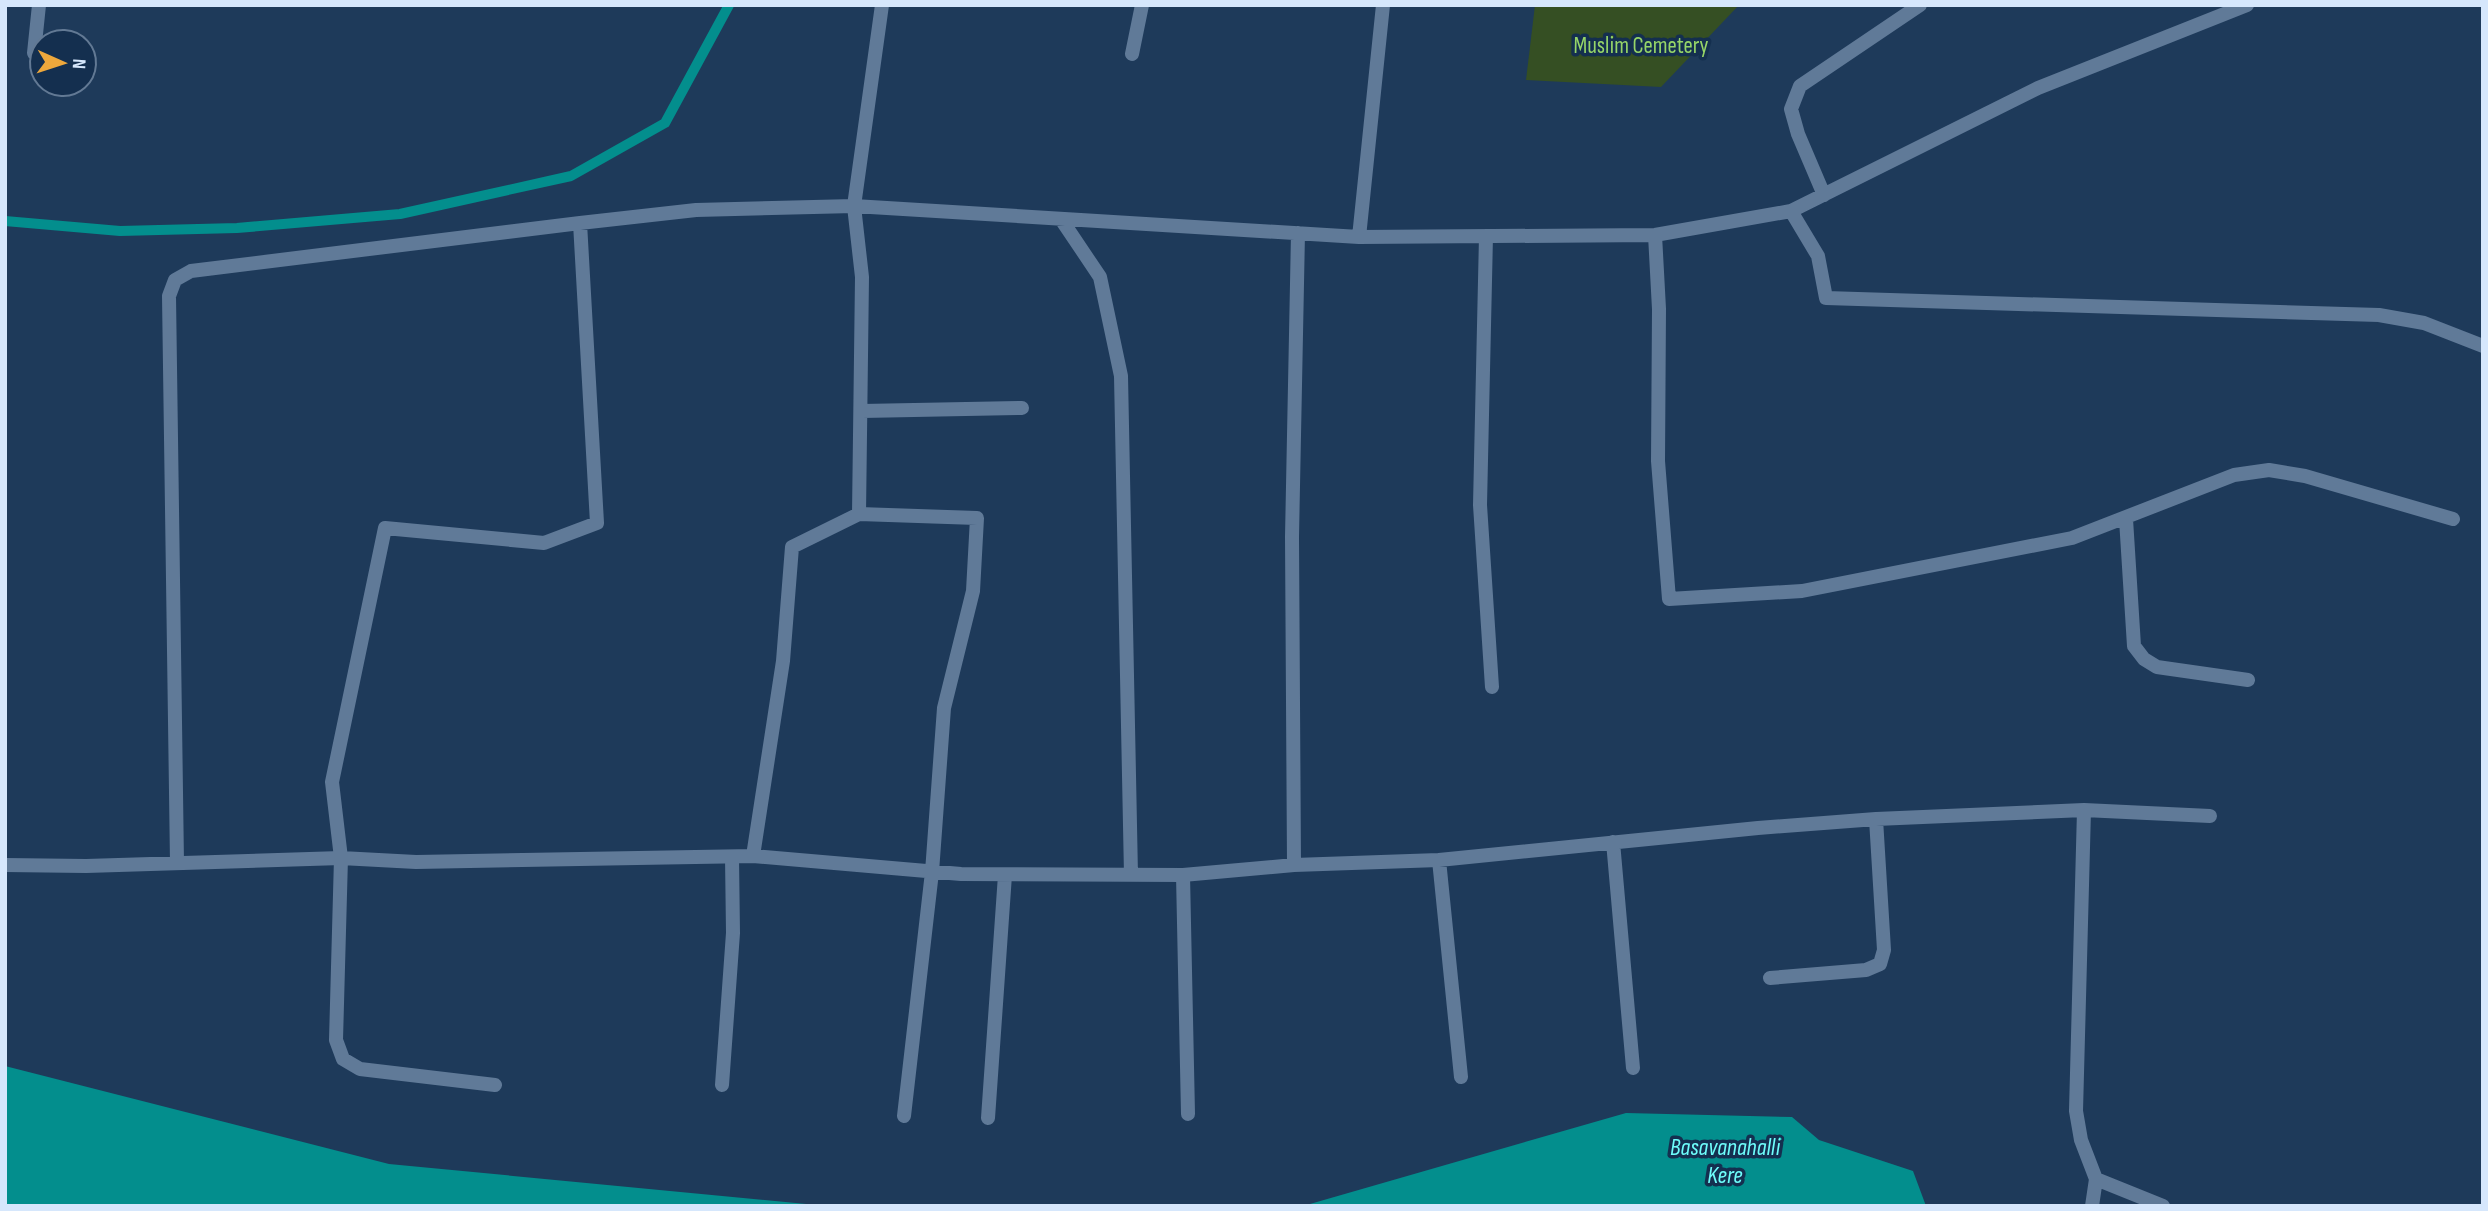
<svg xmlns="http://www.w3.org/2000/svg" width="2488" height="1211" font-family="'Sofia Sans Condensed',sans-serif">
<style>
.green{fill:#354f23}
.water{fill:#038e8d}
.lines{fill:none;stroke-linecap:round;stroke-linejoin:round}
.stream{stroke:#038e8d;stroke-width:10}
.service{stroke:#607a98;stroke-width:14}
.minor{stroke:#607a98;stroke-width:14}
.labels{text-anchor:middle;stroke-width:7;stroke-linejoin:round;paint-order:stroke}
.park-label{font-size:23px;fill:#96d568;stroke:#142f4f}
.water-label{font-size:24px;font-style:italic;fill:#6efdfb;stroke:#142f4f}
</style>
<rect width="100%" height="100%" fill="#1e3a5a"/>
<path class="green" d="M1535,5H1739L1661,87L1526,80Z"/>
<path class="water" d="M5,1066L389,1164L827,1206H5Z
M1626,1113L1792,1117L1819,1140L1913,1171L1926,1206H1303Z"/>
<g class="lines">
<path class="stream" d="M5,221L120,231L237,228L400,214L571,176L665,123L729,5"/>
<path class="service" d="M34,53L39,5"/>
<path class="minor" d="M1132,54L1142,5
M1824,195L1798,134L1791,109L1800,86L1920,5
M1791,211L1818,256L1826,298L2379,315L2424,323L2483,346
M1061,219L1100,277L1121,376L1131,875
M1655,235L1659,309L1658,461L1669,599L1802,591L2072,538L2234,475L2269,470L2305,476L2453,519
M1486,236L1480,505L1492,687
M1359,237L1383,5
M862,411L1022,408
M859,514L977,518L973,591L944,708L932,872L904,1116
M2126,519L2134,646L2144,659L2157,667L2248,680
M2084,810L2076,1111L2081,1140L2096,1179L2092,1206
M1613,842L1633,1068
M753,856L783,661L792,547L859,514L862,277L854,206L882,5
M1439,860L1461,1077
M177,863L169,296L175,280L191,271L580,223
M5,865L86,866L341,858L416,862L753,856L961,874L1183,875L1294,865L1439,860L1758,828L1876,819L2084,810L2210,816
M1294,865L1292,537L1298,233
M1183,875L1188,1114
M1770,978L1866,970L1880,964L1884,950L1876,819
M495,1085L360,1069L343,1059L336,1040L341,858L332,782L385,528L544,543L597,523L580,223L696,210L854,206L1359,237L1655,235L1791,211L2038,88L2247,5
M722,1085L733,933L732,857
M988,1118L1005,875
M2096,1179L2163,1206"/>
</g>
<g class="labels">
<g class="park-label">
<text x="1641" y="53">Muslim Cemetery</text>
</g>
<g class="water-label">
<text x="1725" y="1155">Basavanahalli<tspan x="1725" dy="28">Kere</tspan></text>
</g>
</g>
<rect width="2488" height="1211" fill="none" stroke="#d6e7fc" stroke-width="14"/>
<g transform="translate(63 63) rotate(93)"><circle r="33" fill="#142f4f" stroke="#627994" stroke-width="2"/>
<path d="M0-5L12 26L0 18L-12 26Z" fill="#eea83c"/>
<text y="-10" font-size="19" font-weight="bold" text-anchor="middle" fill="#d6e7fc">N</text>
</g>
</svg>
